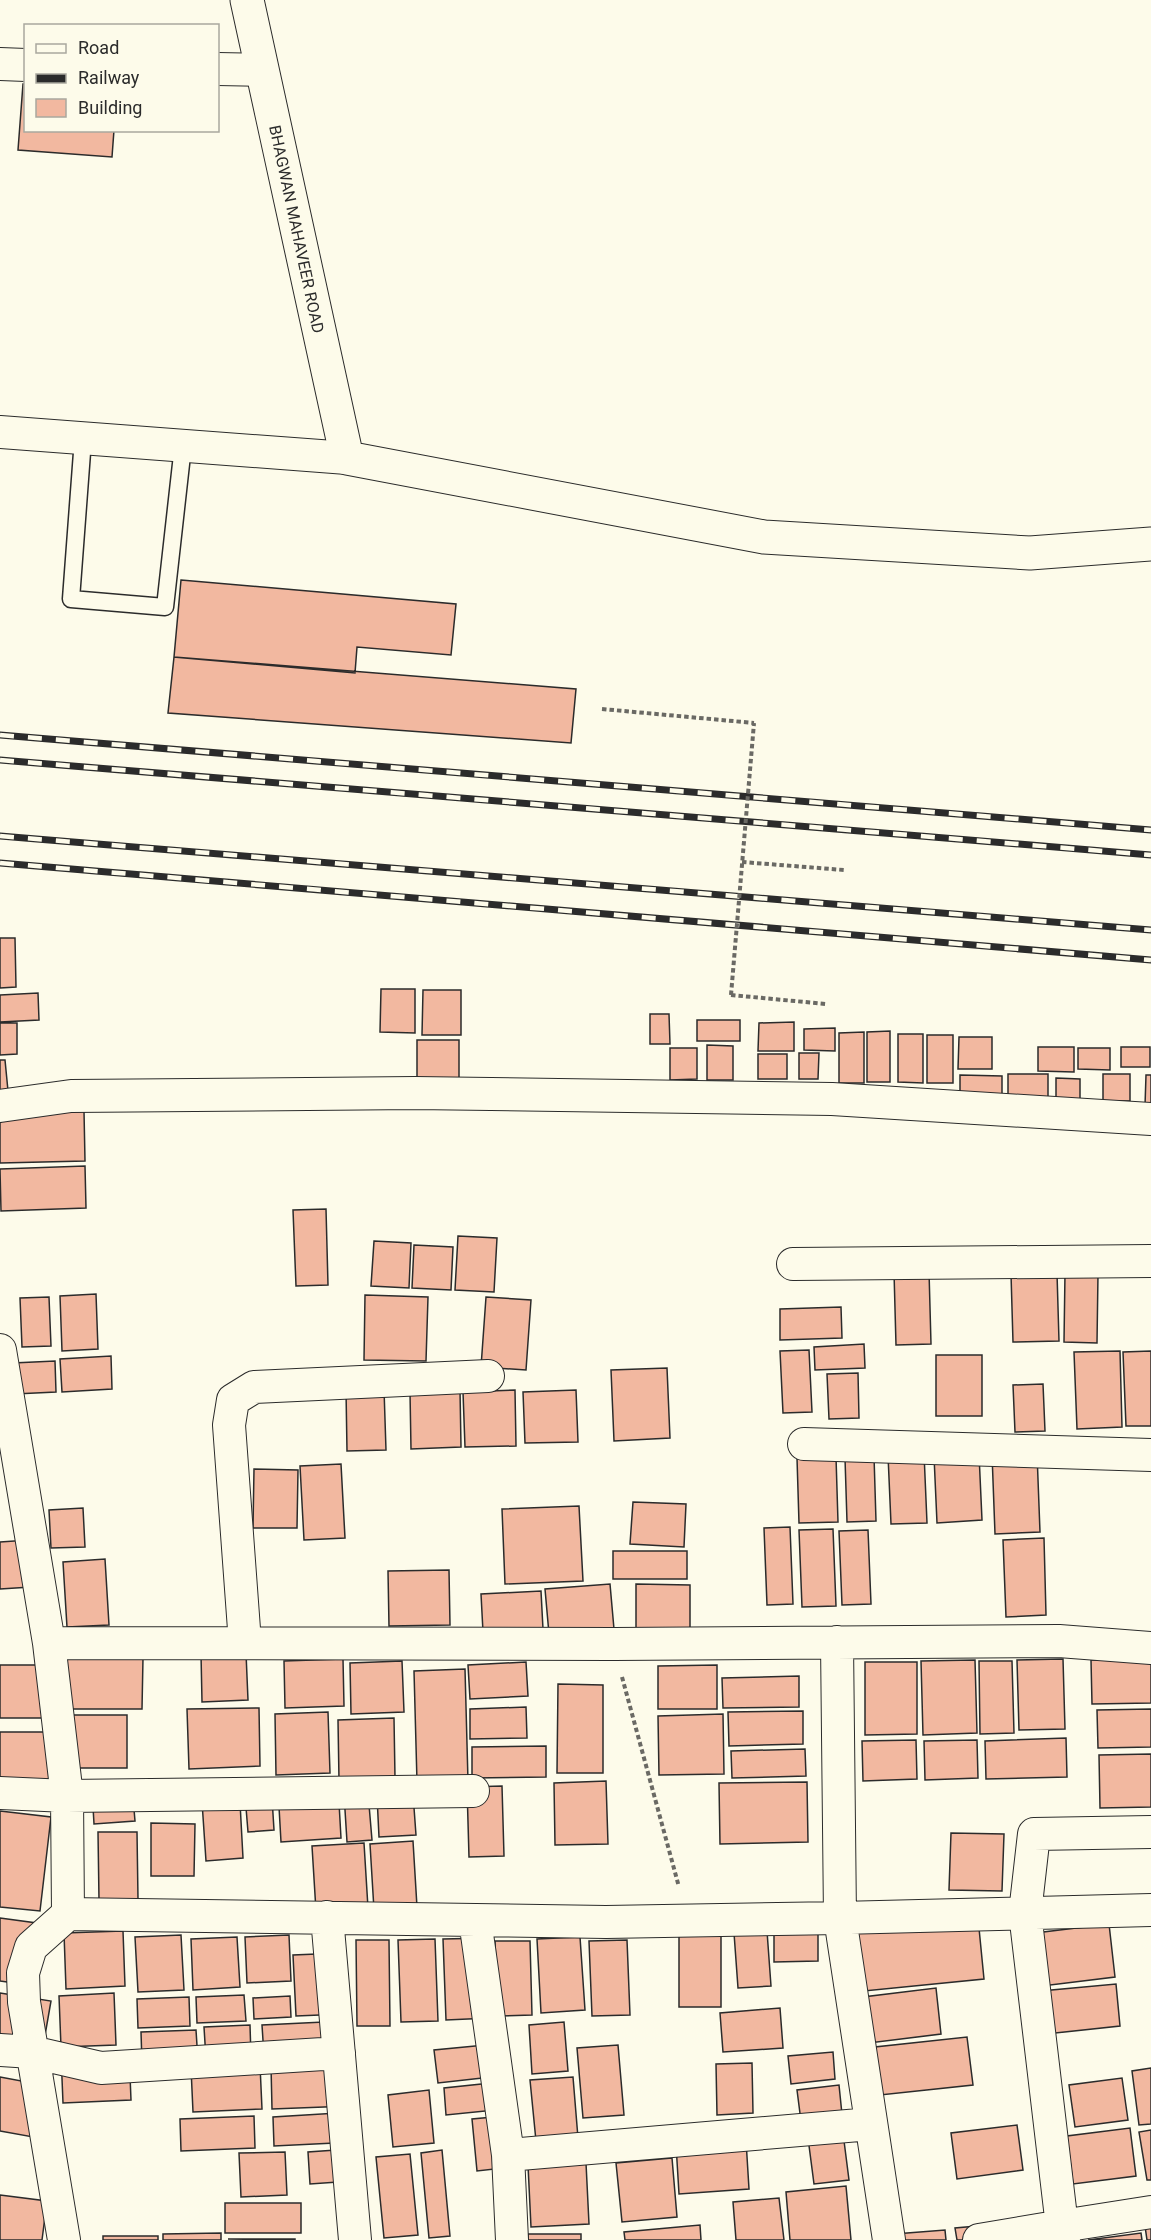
<svg xmlns="http://www.w3.org/2000/svg" width="1151" height="2240" font-family="Roboto,sans-serif">
<style>
.building{fill:#f2b8a0;stroke:#2b2b2b;stroke-width:1.5}
.lines{fill:none;stroke-linecap:round;stroke-linejoin:round}
.lane-casing{stroke:#2b2b2b;stroke-width:19}
.street-casing{stroke:#2b2b2b;stroke-width:34}
.secondary-casing{stroke:#2b2b2b;stroke-width:35}
.path{stroke:#6a6964;stroke-width:4;stroke-dasharray:4.5 3;stroke-linecap:butt}
.lane{stroke:#fdfbea;stroke-width:16}
.street{stroke:#fdfbea;stroke-width:32}
.secondary{stroke:#fdfbea;stroke-width:33}
.rail-casing{stroke:#2b2b2b;stroke-width:7}
.rail{stroke:#fdfbea;stroke-width:4.5;stroke-dasharray:14;stroke-linecap:butt}
.path-bridge{stroke:#6a6964;stroke-width:4;stroke-dasharray:4.5 3;stroke-linecap:butt}
.labels{text-anchor:middle;stroke-width:4.5;stroke-linejoin:round;paint-order:stroke}
.street-label{font-size:16px;fill:#2b2b2b;stroke:#fdfbea}
</style>
<rect width="100%" height="100%" fill="#fdfbea"/>
<path class="building" d="M23,84H26V130H114L112,157L18,150Z
M181,580L456,604L451,655L357,647L355,673L174,657Z
M174,657L576,689L571,743L168,713Z
M0,938H15L16,987L0,988Z
M381,989H415V1033L380,1032Z
M423,990H461V1035H422Z
M38,993L39,1020L0,1022V995Z
M650,1014H669L670,1044H650Z
M697,1020H740V1041H697Z
M794,1022V1051H758L759,1023Z
M0,1023H17V1054L0,1055Z
M835,1028V1051L804,1050V1029Z
M890,1031V1082H867V1032Z
M864,1032V1083H839V1033Z
M898,1034H923V1083L898,1082Z
M927,1035H953V1083H927Z
M959,1037H992V1069H958Z
M417,1040H459V1088H417Z
M707,1045L733,1046V1080H707Z
M1038,1047H1074V1072L1038,1071Z
M1121,1047H1150V1067H1121Z
M670,1048H697V1079L670,1080Z
M1078,1048H1110V1070L1078,1069Z
M799,1053H819L818,1079H799Z
M758,1054H787V1079H758Z
M0,1060H5L9,1101L0,1102Z
M1008,1074H1048V1100L1008,1099Z
M1103,1074H1130V1101H1103Z
M960,1075L1002,1076V1098H960Z
M1146,1075H1151V1106H1145Z
M1056,1078L1080,1079V1107H1056Z
M84,1111L85,1161L0,1163V1113Z
M85,1166L86,1208L1,1211L0,1169Z
M326,1209L328,1285L296,1286L293,1210Z
M458,1236L497,1238L494,1292L455,1290Z
M374,1241L411,1243L409,1288L371,1286Z
M414,1245L453,1247L451,1290L412,1288Z
M929,1271L931,1344L896,1345L894,1272Z
M1057,1273L1059,1341L1013,1342L1011,1274Z
M1065,1273L1098,1274L1097,1343L1064,1342Z
M96,1294L98,1349L62,1351L60,1296Z
M365,1295L428,1297L426,1361L364,1360Z
M49,1297L51,1346L22,1347L20,1298Z
M486,1297L531,1300L526,1370L481,1367Z
M841,1307L842,1338L780,1340V1309Z
M864,1344L865,1368L815,1370L814,1347Z
M809,1350L812,1412L783,1413L780,1351Z
M1120,1351L1122,1427L1077,1429L1074,1352Z
M1151,1351V1426H1126L1123,1352Z
M936,1355H982V1416H936Z
M111,1356L112,1389L62,1392L60,1359Z
M55,1361L56,1392L15,1394L13,1363Z
M667,1368L670,1438L614,1441L611,1370Z
M858,1373L859,1418L829,1419L827,1374Z
M1043,1384L1045,1431L1015,1432L1013,1385Z
M384,1389L386,1450L347,1451L346,1390Z
M460,1390L461,1447L411,1449L410,1392Z
M515,1390L516,1446L465,1447L463,1392Z
M576,1390L578,1442L525,1443L523,1392Z
M924,1453L927,1523L891,1524L888,1455Z
M1037,1453L1040,1532L995,1534L992,1454Z
M979,1454L982,1520L937,1523L934,1456Z
M874,1456L876,1521L847,1522L845,1458Z
M836,1457L838,1522L799,1523L797,1458Z
M341,1464L345,1538L304,1540L300,1466Z
M254,1469L298,1470L297,1528H253Z
M633,1502L686,1504L684,1547L630,1544Z
M579,1506L583,1581L505,1584L502,1509Z
M83,1508L85,1547L51,1548L49,1510Z
M790,1527L793,1604L767,1605L764,1528Z
M833,1529L836,1606L802,1607L799,1530Z
M868,1530L871,1604L842,1605L839,1531Z
M1044,1538L1046,1615L1006,1617L1003,1540Z
M43,1539L46,1586L0,1589V1542Z
M613,1551H687V1579H613Z
M105,1559L109,1625L67,1627L63,1562Z
M449,1570L450,1625L389,1626L388,1571Z
M610,1584L614,1629L549,1634L545,1589Z
M636,1584L690,1585V1629H636Z
M541,1591L543,1629L483,1632L481,1594Z
M246,1653L248,1700L202,1702L201,1654Z
M67,1657L143,1658L142,1709H67Z
M343,1659L344,1706L285,1708L284,1661Z
M1063,1659L1065,1729L1019,1730L1017,1660Z
M1151,1659V1703L1092,1704L1091,1660Z
M975,1660L977,1733L923,1735L921,1661Z
M402,1661L404,1712L351,1714L350,1663Z
M979,1661H1012L1014,1733L980,1734Z
M526,1662L528,1696L470,1699L468,1665Z
M865,1662H917V1734L865,1735Z
M0,1665H59V1718H0Z
M717,1665V1709H658V1666Z
M465,1669L468,1781L417,1782L414,1671Z
M799,1676V1707L723,1708L722,1678Z
M558,1684L603,1685V1773H557Z
M526,1707L527,1738L470,1739V1709Z
M259,1708L260,1766L189,1769L187,1709Z
M1151,1709V1747L1098,1748L1097,1710Z
M803,1711V1744L729,1746L728,1712Z
M328,1712L330,1773L276,1775L275,1714Z
M723,1714L724,1774L659,1775L658,1716Z
M70,1715H127V1768H70Z
M394,1718L395,1778L339,1780L338,1720Z
M0,1732H56L55,1783L0,1782Z
M1066,1738L1067,1777L986,1779L985,1741Z
M916,1740L917,1779L863,1781L862,1741Z
M977,1740L978,1778L925,1780L924,1741Z
M546,1746V1777L472,1778V1747Z
M805,1749L806,1776L732,1778L731,1751Z
M1151,1754V1807L1100,1808L1099,1755Z
M606,1781L608,1844L555,1845L554,1783Z
M271,1782L274,1830L248,1832L244,1783Z
M807,1782L808,1842L720,1844L719,1783Z
M239,1784L243,1858L206,1861L201,1787Z
M338,1785L341,1838L281,1842L278,1789Z
M132,1786L135,1821L94,1824L92,1789Z
M502,1786L504,1856L469,1857L467,1787Z
M368,1793L372,1840L347,1842L344,1794Z
M413,1794L416,1835L379,1837L377,1796Z
M0,1811L51,1817L40,1911L0,1907Z
M151,1823L195,1824L194,1876H151Z
M98,1832H137L138,1899L99,1900Z
M951,1833L1004,1834L1002,1891L949,1890Z
M413,1841L417,1907L374,1910L370,1844Z
M364,1843L368,1908L316,1911L312,1846Z
M0,1918L44,1924L36,1986L0,1981Z
M978,1918L984,1979L864,1991L858,1930Z
M1109,1924L1115,1977L1034,1987L1027,1934Z
M774,1928L818,1929V1961L774,1962Z
M123,1931L125,1986L66,1989L64,1933Z
M767,1931L771,1986L738,1988L734,1933Z
M679,1933L721,1934V2007H679Z
M181,1935L184,1990L138,1992L135,1937Z
M289,1935L291,1981L247,1983L245,1937Z
M237,1937L240,1987L193,1990L191,1939Z
M580,1937L585,2010L541,2013L537,1939Z
M488,1938L490,2018L446,2020L443,1939Z
M435,1939L438,2021L401,2022L398,1940Z
M356,1940H389L390,2026H357Z
M627,1940L630,2015L592,2016L589,1941Z
M495,1941H530L532,2015L498,2016Z
M341,1953L344,2014L296,2016L293,1955Z
M1116,1984L1120,2026L1046,2034L1041,1991Z
M936,1988L941,2034L869,2043L863,1997Z
M0,1993L51,2001L40,2064L0,2058Z
M114,1993L116,2045L61,2047L59,1996Z
M244,1995L246,2021L197,2023L196,1997Z
M290,1996L291,2017L254,2019L253,1998Z
M189,1997L190,2026L138,2028L137,1999Z
M780,2008L783,2048L723,2052L720,2013Z
M345,2021L347,2052L264,2056L262,2025Z
M564,2022L568,2071L532,2074L529,2025Z
M250,2025L251,2057L206,2059L204,2027Z
M196,2030L198,2061L142,2063L141,2032Z
M967,2037L973,2085L880,2095L875,2047Z
M506,2043L509,2075L438,2083L434,2050Z
M618,2045L624,2115L583,2118L577,2048Z
M129,2051L131,2100L63,2103L61,2054Z
M833,2052L835,2079L791,2084L788,2056Z
M348,2063L350,2106L272,2109L271,2066Z
M752,2063L753,2113L717,2115L716,2064Z
M260,2065L262,2109L193,2112L191,2068Z
M1151,2068V2124L1139,2125L1132,2071Z
M0,2077L43,2085L33,2137L0,2131Z
M573,2077L578,2138L536,2141L530,2080Z
M1122,2078L1128,2120L1075,2127L1069,2085Z
M511,2081L514,2108L446,2115L444,2088Z
M839,2085L843,2124L802,2129L797,2090Z
M429,2090L434,2143L393,2147L388,2095Z
M354,2112L355,2142L274,2146L273,2117Z
M514,2115L520,2166L477,2171L472,2119Z
M254,2116L255,2148L181,2151L180,2119Z
M745,2124L749,2189L679,2194L675,2128Z
M1017,2125L1023,2170L957,2179L951,2133Z
M1130,2128L1136,2176L1073,2184L1067,2136Z
M1151,2130V2180H1147L1139,2132Z
M843,2133L849,2180L814,2184L808,2138Z
M350,2149L352,2181L310,2184L308,2152Z
M442,2150L450,2236L429,2238L421,2153Z
M285,2152L287,2195L241,2197L239,2153Z
M410,2154L418,2235L384,2238L376,2157Z
M672,2158L677,2217L622,2222L616,2163Z
M586,2163L589,2224L531,2227L528,2165Z
M846,2186L851,2240H790L786,2192Z
M0,2195L47,2201L42,2240H0Z
M779,2198L784,2240H736L733,2202Z
M225,2203H301V2233H225Z
M1011,2223L1012,2240H957L955,2228Z
M700,2225L701,2240H625L624,2232Z
M1151,2225V2240H1147L1145,2226Z
M945,2230L946,2240H883L882,2235Z
M221,2233V2240H163V2234Z
M1141,2233L1142,2240H1088Z
M528,2234H581V2240H528Z
M103,2236H158V2240H103Z
M228,2239H295V2240Z"/>
<g class="lines">
<g class="lane-casing">
<path id="lane" d="M83,439L71,599L165,607L183,446"/>
</g>
<g class="street-casing">
<path id="street" d="M0,64L26,65
M218,69L262,70
M0,432L347,458
M0,1106L71,1096L415,1093L832,1099L1151,1119
M793,1264L1151,1261
M0,1350L49,1643L67,1796L473,1791
M804,1444L1151,1455
M837,1642L840,1918L1151,1910
M49,1643L614,1644L1059,1641L1151,1648
M245,1643L229,1425L233,1400L254,1387L488,1376
M0,1793L67,1796L68,1914
M327,1917L355,2240
M475,1920L508,2155L512,2240
M0,2050L32,2052L101,2068L339,2053
M508,2155L871,2124
M64,2240L24,2002L23,1973L31,1947L68,1914L606,1922L840,1918L889,2240
M979,2240L1062,2226L1025,1913L1034,1834L1151,1832
M1064,2240L1062,2226L1151,2212"/>
</g>
<g class="secondary-casing">
<path id="secondary" d="M247,0L347,458L764,537L1030,553L1151,544"/>
</g>
<path class="path" d="M602,709L754,723
M742,862L844,870
M731,995L826,1004
M622,1677L679,1887"/>
<use href="#lane" class="lane"/>
<use href="#street" class="street"/>
<use href="#secondary" class="secondary"/>
<g class="rail-casing">
<path id="rail" d="M0,735L1151,830
M0,760L1151,855
M0,836L1151,930
M0,863L1151,960"/>
</g>
<use href="#rail" class="rail"/>
<path class="path-bridge" d="M731,995L754,723"/>
</g>
<g class="labels">
<g class="street-label">
<text transform="translate(297 229) rotate(78)" y="6">BHAGWAN MAHAVEER ROAD</text>
</g>
</g>
<rect x="24" y="24" width="195" height="108" fill="#fdfbea" stroke="#a9a89e" stroke-width="1.5"/>
<rect x="36" y="44" width="30" height="9" fill="#fdfbea" stroke="#a9a89e" stroke-width="1.5"/>
<text x="78" y="54" font-size="18" fill="#2b2b2b">Road</text>
<rect x="36" y="74" width="30" height="9" fill="#2b2b2b" stroke="#a9a89e" stroke-width="1.5"/>
<text x="78" y="84" font-size="18" fill="#2b2b2b">Railway</text>
<rect x="36" y="99" width="30" height="18" fill="#f2b8a0" stroke="#a9a89e" stroke-width="1.5"/>
<text x="78" y="114" font-size="18" fill="#2b2b2b">Building</text>
</svg>
